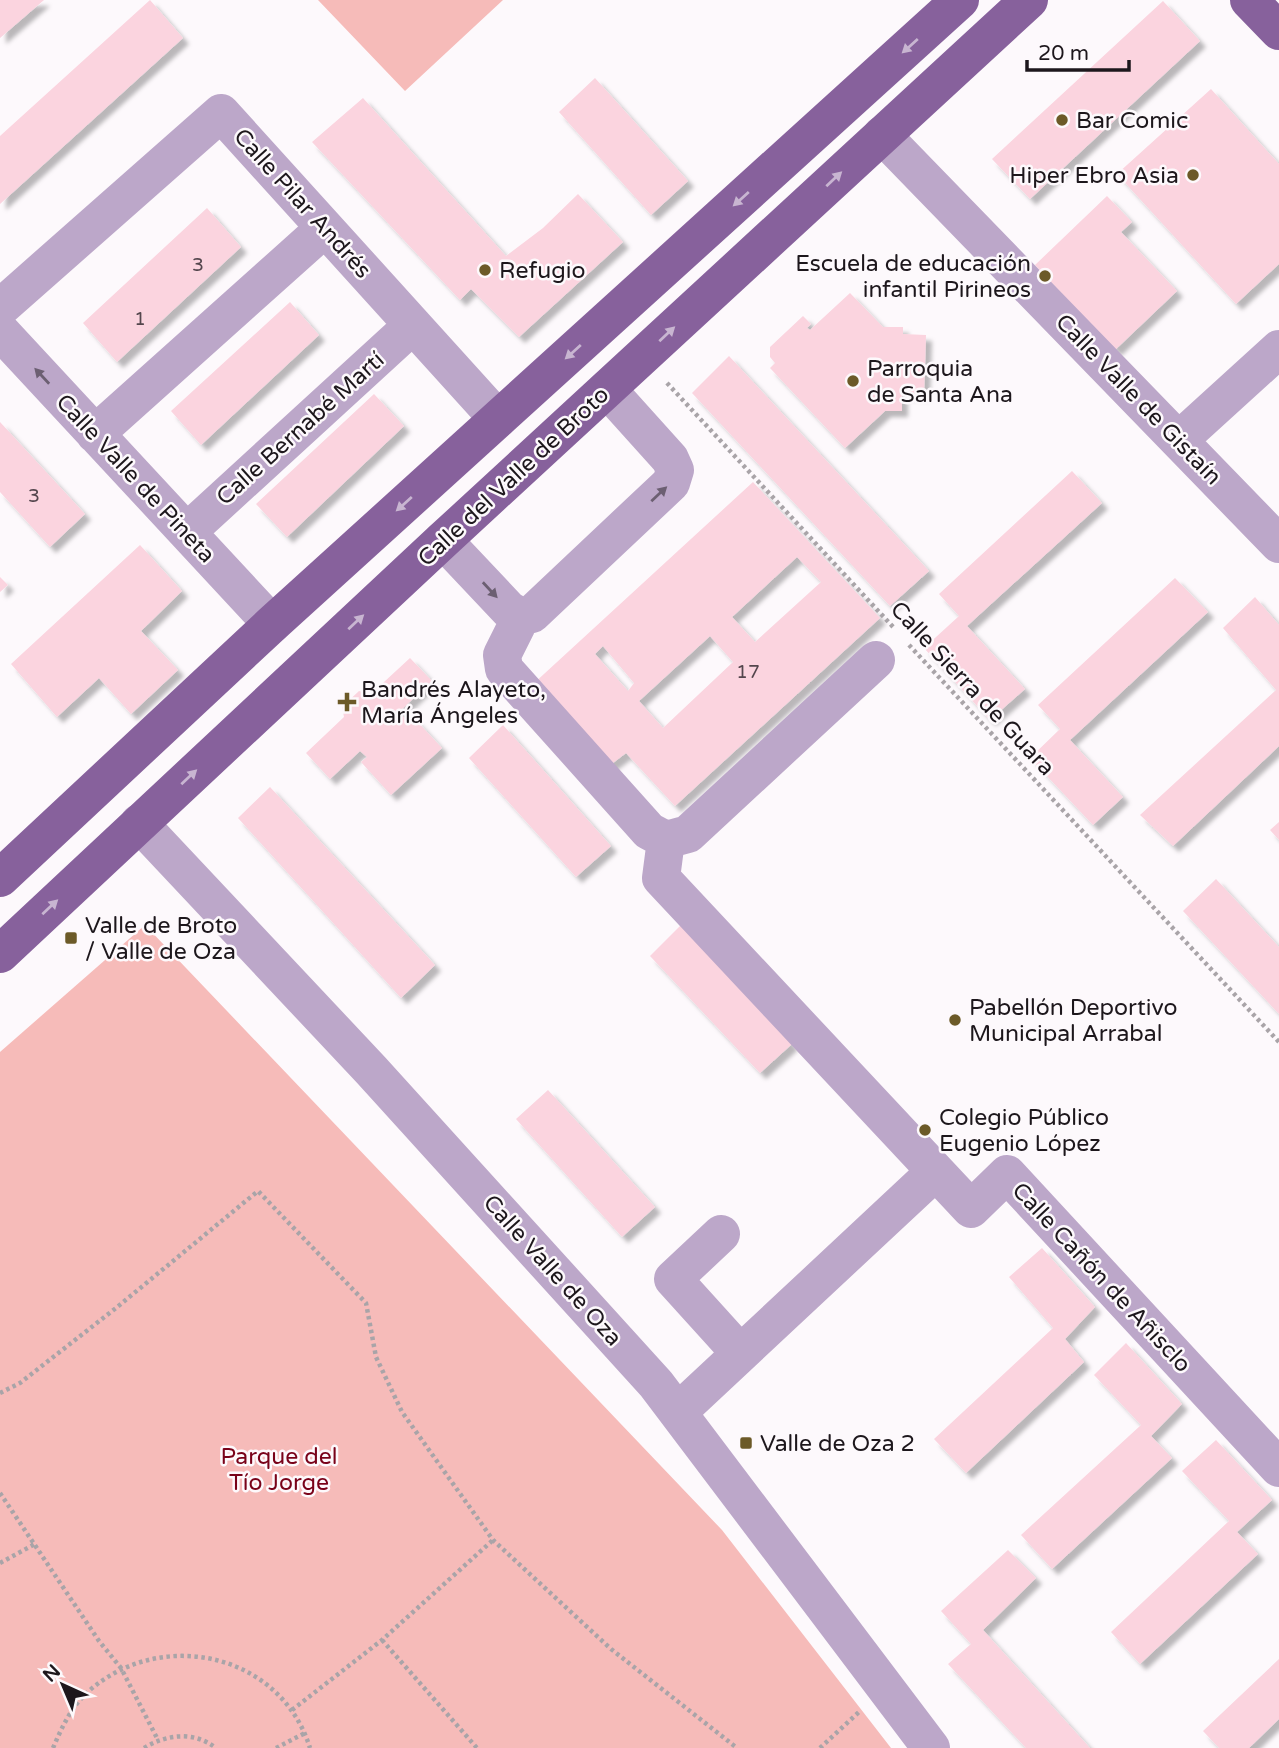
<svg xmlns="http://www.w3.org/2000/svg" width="1279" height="1748" font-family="'Varela Round',sans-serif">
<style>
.green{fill:#f6bbb9}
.building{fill:#fbd4df;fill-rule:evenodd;filter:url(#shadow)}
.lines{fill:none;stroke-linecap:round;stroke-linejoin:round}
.path{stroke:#a9a4a8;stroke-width:4.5;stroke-dasharray:3.5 3.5;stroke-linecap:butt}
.minor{stroke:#bca7c9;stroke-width:38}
.major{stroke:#87619c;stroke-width:38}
.oneway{fill:#c8b5d1}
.oneway2{fill:#6c5f72}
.poi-dot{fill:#6c5a28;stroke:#fdf9fc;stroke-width:2.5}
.labels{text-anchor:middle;stroke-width:5;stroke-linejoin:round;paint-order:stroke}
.number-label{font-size:19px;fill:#54464d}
.poi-label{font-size:23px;fill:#1d171c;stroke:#fdf9fc;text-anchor:start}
.street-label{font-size:23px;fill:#1d171c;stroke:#fdf9fc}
.park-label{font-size:23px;fill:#790219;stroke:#fdf9fc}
</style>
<defs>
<filter id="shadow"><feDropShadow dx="6" dy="6" stdDeviation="2" flood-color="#0004"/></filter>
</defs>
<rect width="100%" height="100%" fill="#fdf9fc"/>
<path class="green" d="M318,0H503L405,91Z
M145,925L722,1530L891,1748H0V1052Z"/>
<path class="building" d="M0,0H44L0,38Z
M150,0L183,38L0,204V136Z
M1163,1L1200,41L1030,199L992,159Z
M595,78L688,181L651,215L559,112Z
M1211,89L1279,164V264L1236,304L1117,174Z
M363,98L506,256L543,228L578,194L623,242L519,337L471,289L460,300L312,142Z
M1107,196L1132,222L1121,232L1177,291L1115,350L1035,265Z
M207,208L241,247L117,362L83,323Z
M850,293L883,327H903V334L926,335L924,395L902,394V411H885L845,448L770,368L775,363L770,357V347L803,316L811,324L807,328L810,330Z
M290,302L319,335L201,445L171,411Z
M729,356L929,571L890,606L692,393Z
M374,394L404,426L287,537L256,504Z
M0,422L85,514L50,547L0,492Z
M1072,471L1102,503L967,626L1025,689L990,720L924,648L959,616L939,594Z
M753,482L880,618L675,806L626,753L609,766L532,685ZM797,557L821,582L755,642L732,617ZM710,636L733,662L663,728L639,701ZM603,646L634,683L628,691L595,654Z
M140,545L182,591L141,631L178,670L131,714L99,678L57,717L11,664Z
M0,577L8,585L0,592Z
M1175,578L1208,612L1070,740L1123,797L1093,825L1030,758L1060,729L1038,705Z
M1255,597L1279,625V746L1173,846L1140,815L1276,690L1223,628Z
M410,658L432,681L399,712L409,723L414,718L442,748L391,795L361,762L367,757L360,751L330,779L306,753L344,717L342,707L359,691L371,694Z
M503,725L611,846L576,877L469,758Z
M270,787L435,965L401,998L238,818Z
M1279,822V840L1270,830Z
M1216,879L1279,947V1014L1183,911Z
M683,923L792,1044L760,1073L650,956Z
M548,1090L655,1207L622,1237L516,1119Z
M1042,1248L1095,1307L1065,1339L1084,1362L966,1473L934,1439L1053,1328L1009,1277Z
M1126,1343L1182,1404L1151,1436L1172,1458L1052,1569L1021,1535L1141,1425L1094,1375Z
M1216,1440L1272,1500L1237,1532L1258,1554L1140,1664L1111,1632L1229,1521L1182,1471Z
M1008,1550L1036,1578L983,1630L1090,1748H1026L948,1664L971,1644L941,1611Z
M1279,1659V1719L1249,1748H1219L1203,1731Z"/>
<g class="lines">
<path class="path" d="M667,383L894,628
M909,645L1279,1042
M0,1393L20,1383L116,1308L258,1191L366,1303L376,1357L402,1412L493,1540L611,1649L737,1748
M0,1493L99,1641L121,1668L158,1740
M0,1563L35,1544
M382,1640L477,1748
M292,1710L382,1640L493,1540
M53,1748C62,1727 72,1705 90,1690C163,1627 281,1654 310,1748
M144,1748C167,1734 194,1731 216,1748
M276,1748L305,1733
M820,1748L860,1711"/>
<path class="minor" d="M882,135L1279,544
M0,308L221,113L498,419
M0,331L272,624
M95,434L325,228
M1179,440L1279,349
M187,532L413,325
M443,540L509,610L521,617L532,614L671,483L675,470L670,459L607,389
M521,617L502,655L504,669L649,831L666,840L688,834L876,660
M139,823L371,1070L656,1384L931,1748
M666,840L661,878L971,1209L1007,1174L1279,1468
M721,1234L673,1279L740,1353
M678,1412L935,1172"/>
<path class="major" d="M1249,0L1279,31
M0,878L272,624L960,0
M0,954L443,540L1029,0"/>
</g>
<defs><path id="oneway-solid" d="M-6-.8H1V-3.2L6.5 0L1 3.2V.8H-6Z" transform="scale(1.75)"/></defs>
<g class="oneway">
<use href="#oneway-solid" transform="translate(910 46) rotate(138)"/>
<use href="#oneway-solid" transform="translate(834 179) rotate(-43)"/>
<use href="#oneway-solid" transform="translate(741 199) rotate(138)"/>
<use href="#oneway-solid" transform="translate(667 334) rotate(-43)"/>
<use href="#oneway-solid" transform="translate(573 352) rotate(138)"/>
<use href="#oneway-solid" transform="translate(404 504) rotate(138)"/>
<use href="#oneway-solid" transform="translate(356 622) rotate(-43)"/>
<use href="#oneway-solid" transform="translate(189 777) rotate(-43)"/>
<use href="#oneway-solid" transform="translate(50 907) rotate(-43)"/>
</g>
<g class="oneway2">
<use href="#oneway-solid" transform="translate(42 376) rotate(-133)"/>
<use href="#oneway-solid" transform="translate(659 494) rotate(-43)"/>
<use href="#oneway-solid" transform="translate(490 590) rotate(47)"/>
</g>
<g class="poi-dot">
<circle cx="1062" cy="120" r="7"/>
<circle cx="1193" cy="175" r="7"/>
<circle cx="485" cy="270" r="7"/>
<circle cx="1045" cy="276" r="7"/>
<circle cx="853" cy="381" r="7"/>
<path d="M343.5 691.5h7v7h7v7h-7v7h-7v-7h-7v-7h7z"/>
<rect x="64" y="931" width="14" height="14" rx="3.5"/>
<circle cx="955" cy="1020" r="7"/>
<circle cx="925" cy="1130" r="7"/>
<rect x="739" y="1436" width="14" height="14" rx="3.5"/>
</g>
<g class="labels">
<g class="number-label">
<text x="198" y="271">3</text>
<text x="140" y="325">1</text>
<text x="34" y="502">3</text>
<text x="748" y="678">17</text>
</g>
<g class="poi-label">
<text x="1076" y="128">Bar Comic</text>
<text x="1179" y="183" text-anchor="end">Hiper Ebro Asia</text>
<text x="1031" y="271" text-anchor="end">Escuela de educación<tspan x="1031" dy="26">infantil Pirineos</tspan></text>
<text x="499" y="278">Refugio</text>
<text x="867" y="376">Parroquia<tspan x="867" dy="26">de Santa Ana</tspan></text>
<text x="361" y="697">Bandrés Alayeto,<tspan x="361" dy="26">María Ángeles</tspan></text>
<text x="85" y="933">Valle de Broto<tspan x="85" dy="26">/ Valle de Oza</tspan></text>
<text x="969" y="1015">Pabellón Deportivo<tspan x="969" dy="26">Municipal Arrabal</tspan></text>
<text x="939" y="1125">Colegio Público<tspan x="939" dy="26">Eugenio López</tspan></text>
<text x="760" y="1451">Valle de Oza 2</text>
</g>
<g class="street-label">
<text transform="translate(303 203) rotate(48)" y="8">Calle Pilar Andrés</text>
<text transform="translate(1139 399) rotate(46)" y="8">Calle Valle de Gistaín</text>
<text transform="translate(300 428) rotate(-42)" y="8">Calle Bernabé Martí</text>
<text transform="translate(513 476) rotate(-43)" y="8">Calle del Valle de Broto</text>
<text transform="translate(136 478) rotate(47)" y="8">Calle Valle de Pineta</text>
<text transform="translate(973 688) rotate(47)" y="8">Calle Sierra de Guara</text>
<text transform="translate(553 1270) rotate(48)" y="8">Calle Valle de Oza</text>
<text transform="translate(1102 1277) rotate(47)" y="8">Calle Cañón de Añisclo</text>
</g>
<g class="park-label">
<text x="279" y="1464">Parque del<tspan x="279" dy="26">Tío Jorge</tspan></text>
</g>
</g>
<g transform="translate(63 1685) rotate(316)" stroke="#fdf9fc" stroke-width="5" paint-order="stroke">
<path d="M0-5L12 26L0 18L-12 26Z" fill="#1d171c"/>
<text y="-10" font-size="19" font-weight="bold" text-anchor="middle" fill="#1d171c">N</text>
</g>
<path d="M1027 60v10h102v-10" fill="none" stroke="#1d171c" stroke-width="3.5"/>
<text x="1038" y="60" font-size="21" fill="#1d171c" stroke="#fdf9fc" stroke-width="5" paint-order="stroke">20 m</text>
</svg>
